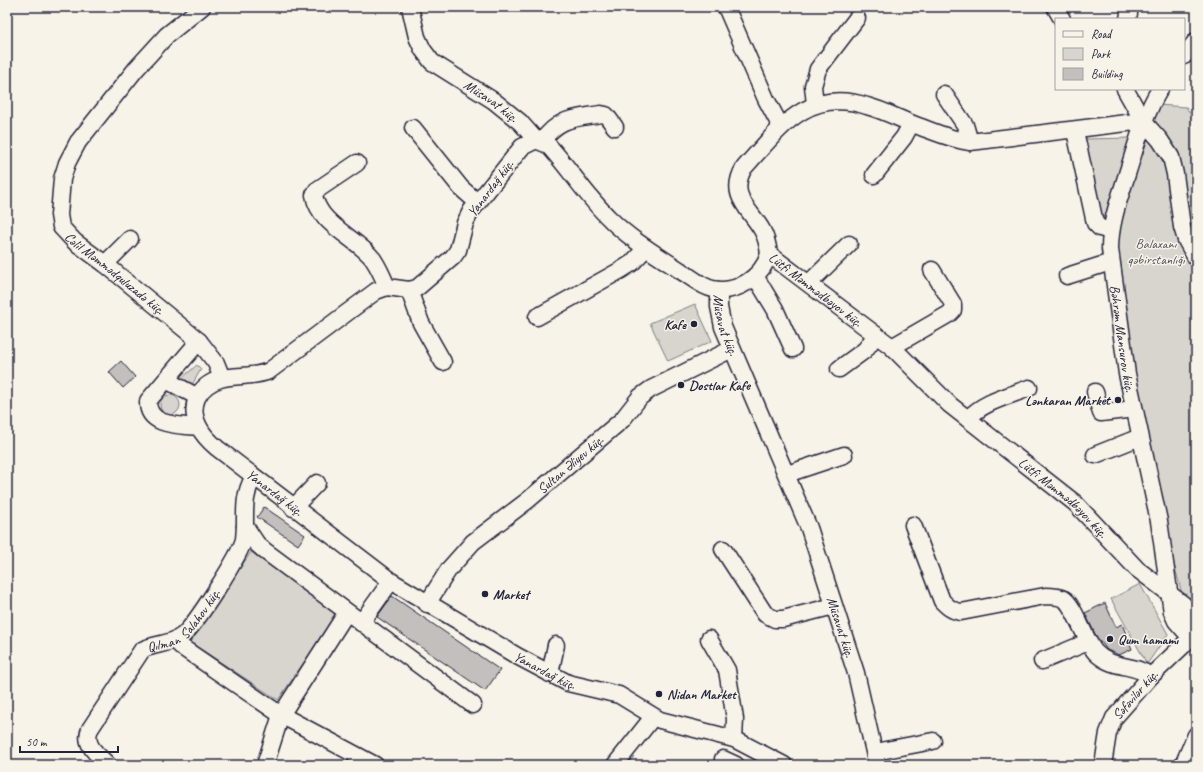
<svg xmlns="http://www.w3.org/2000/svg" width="1203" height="772" font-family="Caveat,sans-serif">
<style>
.green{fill:#d8d5cf;stroke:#7d7c85}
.building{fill:#c2bfbd;stroke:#22223b}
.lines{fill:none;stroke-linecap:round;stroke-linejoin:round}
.minor-casing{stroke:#22223b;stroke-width:19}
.minor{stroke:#f7f3e8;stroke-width:16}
.poi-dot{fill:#22223b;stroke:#f7f3e8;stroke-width:1.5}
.labels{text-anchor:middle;stroke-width:3;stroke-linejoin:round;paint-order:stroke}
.street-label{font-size:14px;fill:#22223b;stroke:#f7f3e8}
.park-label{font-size:14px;fill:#504f60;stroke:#f7f3e8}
.poi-label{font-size:14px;font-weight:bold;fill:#22223b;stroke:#f7f3e8;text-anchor:start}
</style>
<rect width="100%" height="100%" fill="#f7f3e8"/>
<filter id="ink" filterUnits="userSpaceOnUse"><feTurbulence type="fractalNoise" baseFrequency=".025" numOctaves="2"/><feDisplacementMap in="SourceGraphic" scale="8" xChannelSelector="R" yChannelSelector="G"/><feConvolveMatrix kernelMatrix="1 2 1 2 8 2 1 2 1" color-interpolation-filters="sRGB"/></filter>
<g filter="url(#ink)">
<path class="green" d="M1158,105L1186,107L1196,122V614L1182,594L1174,564L1131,369L1116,233L1145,129Z
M1132,138L1107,217L1098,216L1084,139Z
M695,304L712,341L668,361L650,323Z
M197,365L201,369L192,385L182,378Z
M160 405a10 10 0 1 1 20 0a10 10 0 1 1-20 0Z
M251,552L338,613L278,700L190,642Z
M1140,584L1168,634L1147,664L1111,599Z"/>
<path class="building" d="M121,361L135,377L123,388L109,372Z
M264,507L305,535L298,545L257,517Z
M392,596L500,670L485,691L377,617Z
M1105,603L1116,627L1122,624L1132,649L1119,655L1107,650L1095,634L1085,613Z"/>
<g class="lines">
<g class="minor-casing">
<g id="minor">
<path id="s1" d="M202,7L167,35L136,69L78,142L67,163L62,179L59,215L61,227L75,242L105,264L199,341L216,363L222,378"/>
<path id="s2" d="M410,7L417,37L423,50L432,62L494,101L520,122L536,140L548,145C570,169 587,197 610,219C631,240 657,255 681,271C691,277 702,287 713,289C737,294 762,277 769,254"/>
<path d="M726,7L766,99L781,127"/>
<path d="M1055,7L1062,19"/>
<path d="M1128,19L1130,7"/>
<path d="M1184,56L1196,41"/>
<path d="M1125,89L1143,121L1160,140L1171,157L1175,174L1182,227L1186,240L1196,258"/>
<path id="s3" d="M1160,89C1144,115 1137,143 1128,171C1120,197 1110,222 1110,249L1127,374L1159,521L1172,612L1176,621L1191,638"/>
<path d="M944,94L965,125L970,142"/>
<path d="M815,104L813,86L818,69L857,18"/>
<path id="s4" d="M1143,121L970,142C953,140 937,133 921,127C903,121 886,111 867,106C807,87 780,128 744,168C728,195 749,208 762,230C766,237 768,246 769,254L892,347L950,405L1075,503L1137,569L1183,604L1186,608L1191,638"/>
<path d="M413,128L461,188L477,202"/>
<path d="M1075,131L1095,223L1100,228L1111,231"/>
<path id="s5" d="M536,140L522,147L471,211L465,223L458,250L453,257L417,288L409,290L387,287L376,291L269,371C253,378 236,374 220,379C198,386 188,406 199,427C203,435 210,442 217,448L391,581L517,656L568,683L619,695L660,720L734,739L784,765"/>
<path d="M542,141C560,117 573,119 601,114L606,115L615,127"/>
<path d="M357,163L317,190L314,195C319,225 356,237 373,259C379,268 383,277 387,287"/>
<path d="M874,175L904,137L911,124"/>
<path d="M105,264L130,239"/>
<path d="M755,276L775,309L793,349"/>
<path d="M1067,276L1111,262"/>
<path d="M809,283L849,244"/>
<path d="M409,290L421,323L443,362"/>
<path id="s6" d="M719,290V307L723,327L809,528L856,673L877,765"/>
<path d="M537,317L621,270L632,263L646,248"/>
<path d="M892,347L949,314L953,310V304L932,270"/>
<path d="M839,369L865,350L876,335"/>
<path d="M166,380L196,396"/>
<path d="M1095,392L1101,413L1134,409"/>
<path d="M968,419C982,402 1009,396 1029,388"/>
<path d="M198,427C180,425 147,427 148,401L199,341"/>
<path d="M1095,455L1140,437"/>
<path d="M787,474L844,455"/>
<path d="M293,508L317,483"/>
<path d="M913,525L942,601C948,607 952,611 961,612L1045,596C1052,596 1058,596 1064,599C1074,605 1085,640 1095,652C1112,670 1133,663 1151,676"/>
<path d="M245,526L257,544L265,551L473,705"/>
<path d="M723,549L765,614L775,619H783L834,606"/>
<path id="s7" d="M427,604L449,569L473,542L527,501L602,437L622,420L640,397L651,389L732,349"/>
<path d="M361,623L391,581"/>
<path d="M709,639L727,670L735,719L734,739"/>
<path d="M175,640L183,648L281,715L375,765"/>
<path d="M1042,661L1088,642"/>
<path d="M550,674L556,645"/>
<path d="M875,752L933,741"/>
<path d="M723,759L736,765"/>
<path id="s8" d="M108,765C98,755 83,745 90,729L142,650C155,643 170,645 182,636C194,627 241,554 244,539C247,516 241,500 253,478"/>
<path d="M265,765L281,715L347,612"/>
<path d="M615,765L653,717"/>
<path id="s9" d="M1103,765L1108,733L1114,718L1151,676L1191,638"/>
<path d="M1183,765L1196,735"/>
</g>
</g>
<use href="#minor" class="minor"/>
</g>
</g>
<g class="poi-dot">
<circle cx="694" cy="324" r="4"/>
<circle cx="681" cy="385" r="4"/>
<circle cx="1118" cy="400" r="4"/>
<circle cx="485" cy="594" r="4"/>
<circle cx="1110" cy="639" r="4"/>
<circle cx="659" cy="694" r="4"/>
</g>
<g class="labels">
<g class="street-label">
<text dy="5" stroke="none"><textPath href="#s2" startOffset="131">Müsavat küç.</textPath></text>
<text transform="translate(490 188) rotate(-53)" y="5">Yanardağ küç.</text>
<text dy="5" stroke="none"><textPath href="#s1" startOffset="344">Cəlil Məmmədquluzadə küç.</textPath></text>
<text dy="5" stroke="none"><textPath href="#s4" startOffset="586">Lütfi Məmmədbəyov küç.</textPath></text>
<text dy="5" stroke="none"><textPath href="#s6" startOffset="36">Müsavat küç.</textPath></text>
<text dy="5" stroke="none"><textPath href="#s3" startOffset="259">Bəhrəm Mansurov küç.</textPath></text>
<text dy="5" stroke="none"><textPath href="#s7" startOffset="202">Sultan Əliyev küç.</textPath></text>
<text dy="5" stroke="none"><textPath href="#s5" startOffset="582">Yanardağ küç.</textPath></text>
<text dy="5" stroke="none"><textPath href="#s4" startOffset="910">Lütfi Məmmədbəyov küç.</textPath></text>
<text dy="5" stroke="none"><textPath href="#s8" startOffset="191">Qılman Salahov küç.</textPath></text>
<text dy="5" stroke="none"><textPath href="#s6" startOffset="360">Müsavat küç.</textPath></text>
<text dy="5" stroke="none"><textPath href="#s5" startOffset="906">Yanardağ küç.</textPath></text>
<text dy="5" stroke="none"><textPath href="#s9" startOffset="80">Səfəvilər küç.</textPath></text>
</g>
<g class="park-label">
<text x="1156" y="248">Balaxanı<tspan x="1156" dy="16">qəbirstanlığı</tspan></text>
</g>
<g class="poi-label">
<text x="686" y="329" text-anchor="end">Kafe</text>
<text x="689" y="390">Dostlar Kafe</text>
<text x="1110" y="405" text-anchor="end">Lənkaran Market</text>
<text x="493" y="599">Market</text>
<text x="1118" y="644">Qum hamamı</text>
<text x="667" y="699">Nidan Market</text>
</g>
</g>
<rect width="1203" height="772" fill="none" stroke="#f7f3e8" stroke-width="24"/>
<rect x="12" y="12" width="1179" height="748" fill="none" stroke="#22223b" stroke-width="1.5" filter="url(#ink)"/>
<rect x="1055" y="18" width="130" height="72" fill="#f7f3e8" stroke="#a29fa3"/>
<rect x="1063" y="31" width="20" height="6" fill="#f7f3e8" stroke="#a29fa3"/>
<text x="1091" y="38" font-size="12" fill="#22223b">Road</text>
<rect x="1063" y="48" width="20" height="12" fill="#d8d5cf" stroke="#a29fa3"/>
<text x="1091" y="58" font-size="12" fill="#22223b">Park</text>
<rect x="1063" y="68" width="20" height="12" fill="#c2bfbd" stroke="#a29fa3"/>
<text x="1091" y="78" font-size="12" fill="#22223b">Building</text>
<path d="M20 746v6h98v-6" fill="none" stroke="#22223b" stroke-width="2"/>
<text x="26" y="746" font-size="12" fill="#22223b" stroke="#f7f3e8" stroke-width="3" paint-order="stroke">50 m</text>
</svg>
